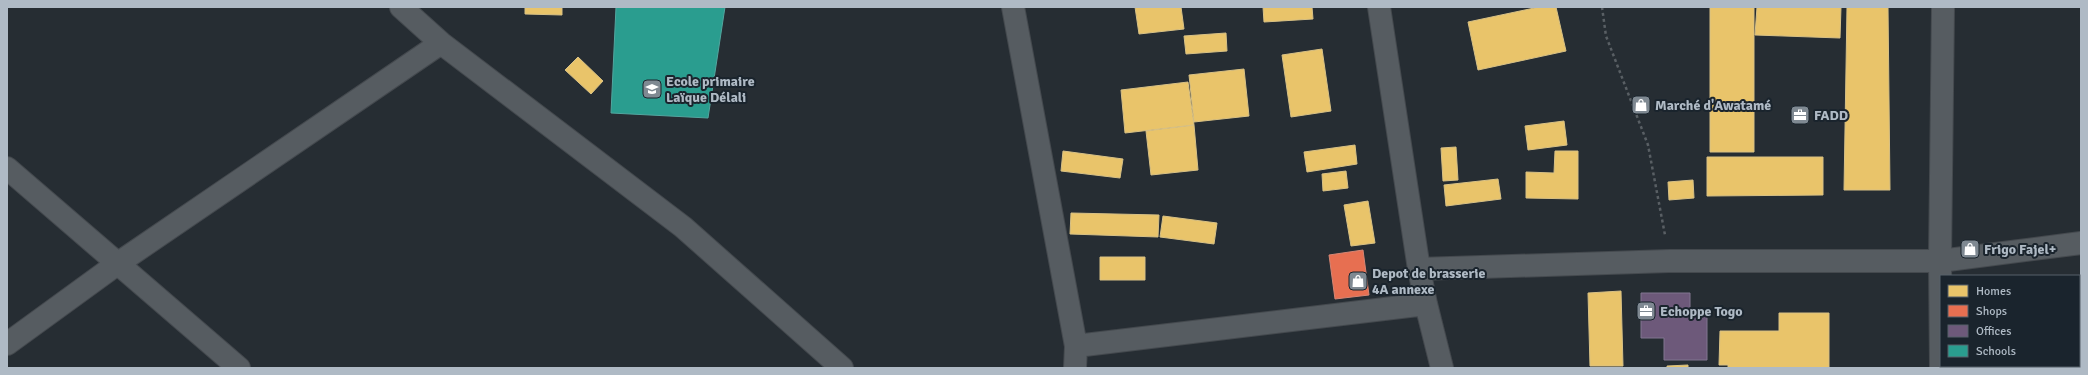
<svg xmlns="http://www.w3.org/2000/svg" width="2088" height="375" font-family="Signika,sans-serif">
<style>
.homes{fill:#e9c46a;stroke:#d8c185}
.shops{fill:#e76f51;stroke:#d68674}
.offices{fill:#6d597a;stroke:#817690}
.schools{fill:#2a9d8f;stroke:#52a69f}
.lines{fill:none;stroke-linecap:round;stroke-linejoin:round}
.minor-casing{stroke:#44494e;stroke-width:24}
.path{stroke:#595f64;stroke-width:2.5;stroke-dasharray:3 3;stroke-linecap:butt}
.minor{stroke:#565c61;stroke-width:22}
.labels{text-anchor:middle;stroke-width:4;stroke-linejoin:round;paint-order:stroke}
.poi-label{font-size:14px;font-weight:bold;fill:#afbac5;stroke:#1a242d;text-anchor:start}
</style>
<rect width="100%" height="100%" fill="#262d33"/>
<path class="homes" d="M525,7H562V15L525,14Z
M1135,7H1181L1184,29L1139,34Z
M1263,7H1312L1313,19L1264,22Z
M1539,7H1556L1566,51L1478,70L1468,22Z
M1710,7H1754V152H1710Z
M1757,7H1841L1840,38L1755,35Z
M1847,7H1888L1890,190H1844Z
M1226,33L1227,51L1186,54L1184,36Z
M1322,49L1331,111L1291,117L1282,55Z
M578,57L603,81L591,94L565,70Z
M1244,69L1249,116L1194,122L1189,75Z
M1188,82L1194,125L1125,133L1121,90Z
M1564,121L1567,145L1528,150L1525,126Z
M1194,125L1198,170L1151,175L1146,131Z
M1355,145L1357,164L1307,172L1304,152Z
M1456,147L1458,180L1443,181L1441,148Z
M1063,151L1123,159L1120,178L1061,171Z
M1555,151H1578V199L1526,198V172L1554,173Z
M1707,157H1823V195L1707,196Z
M1346,171L1348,188L1323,191L1322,174Z
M1498,179L1501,199L1446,206L1444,185Z
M1693,180L1694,198L1669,200L1668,182Z
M1368,201L1375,243L1351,246L1344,205Z
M1071,213L1159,215L1158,237L1070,234Z
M1163,216L1217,223L1214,244L1160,237Z
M1100,257H1145V280H1100Z
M1621,291L1623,366H1590L1588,293Z
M1779,313H1829V368H1728V365H1719L1720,331H1779Z
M1688,365V368H1667V366Z"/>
<path class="shops" d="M1363,250L1369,295L1335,299L1329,255Z"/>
<path class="offices" d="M1641,293H1690V311H1707V360H1664V338H1641Z"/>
<path class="schools" d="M616,7H725L708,118L611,113Z"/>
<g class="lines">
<g class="minor-casing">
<path id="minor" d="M401,7L441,43L683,227L842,368
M1013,7L1076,346L1075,368
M1379,7L1419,269L1426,304L1442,368
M7,168L239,368
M1419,269L1669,261H1940L2081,243
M7,344L117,264L441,43
M1076,346L1426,304
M1941,368L1940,261L1943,7"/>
</g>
<path class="path" d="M1602,7L1606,36L1648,145L1665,235"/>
<use href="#minor" class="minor"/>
</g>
<defs>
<g id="school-square" transform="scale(1)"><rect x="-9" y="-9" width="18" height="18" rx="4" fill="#7f8992" stroke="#1a242d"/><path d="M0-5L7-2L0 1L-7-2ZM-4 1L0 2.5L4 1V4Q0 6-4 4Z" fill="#fff"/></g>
<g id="shop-square" transform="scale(1)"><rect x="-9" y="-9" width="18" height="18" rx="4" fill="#7f8992" stroke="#1a242d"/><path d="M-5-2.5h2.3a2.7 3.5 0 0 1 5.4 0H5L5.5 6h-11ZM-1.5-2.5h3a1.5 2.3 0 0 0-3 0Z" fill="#fff"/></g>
<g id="office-square" transform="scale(1)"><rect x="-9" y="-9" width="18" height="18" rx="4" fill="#7f8992" stroke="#1a242d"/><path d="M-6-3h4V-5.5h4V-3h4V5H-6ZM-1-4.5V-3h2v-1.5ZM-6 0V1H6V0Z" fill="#fff"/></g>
</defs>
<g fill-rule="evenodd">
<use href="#school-square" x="652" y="89"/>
<use href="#shop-square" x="1641" y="105"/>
<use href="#office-square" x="1800" y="115"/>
<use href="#shop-square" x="1970" y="249"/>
<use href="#shop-square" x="1358" y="281"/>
<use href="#office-square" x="1646" y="311"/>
</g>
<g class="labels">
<g class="poi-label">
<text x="666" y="86">Ecole primaire<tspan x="666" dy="16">Laïque Délali</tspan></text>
<text x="1655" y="110">Marché d'Awatamé</text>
<text x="1814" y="120">FADD</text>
<text x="1984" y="254">Frigo Fajel+</text>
<text x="1372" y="278">Depot de brasserie<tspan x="1372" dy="16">4A annexe</tspan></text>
<text x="1660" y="316">Echoppe Togo</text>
</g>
</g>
<rect width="2088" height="375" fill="none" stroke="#afbac5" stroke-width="16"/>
<rect x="1940" y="275" width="140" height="92" fill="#1a242d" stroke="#56606a"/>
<rect x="1948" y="285" width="20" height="12" fill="#e9c46a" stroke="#56606a"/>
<text x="1976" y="295" font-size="12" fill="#afbac5">Homes</text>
<rect x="1948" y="305" width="20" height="12" fill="#e76f51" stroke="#56606a"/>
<text x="1976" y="315" font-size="12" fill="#afbac5">Shops</text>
<rect x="1948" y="325" width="20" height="12" fill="#6d597a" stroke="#56606a"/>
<text x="1976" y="335" font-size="12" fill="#afbac5">Offices</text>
<rect x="1948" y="345" width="20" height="12" fill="#2a9d8f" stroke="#56606a"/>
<text x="1976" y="355" font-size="12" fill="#afbac5">Schools</text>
</svg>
